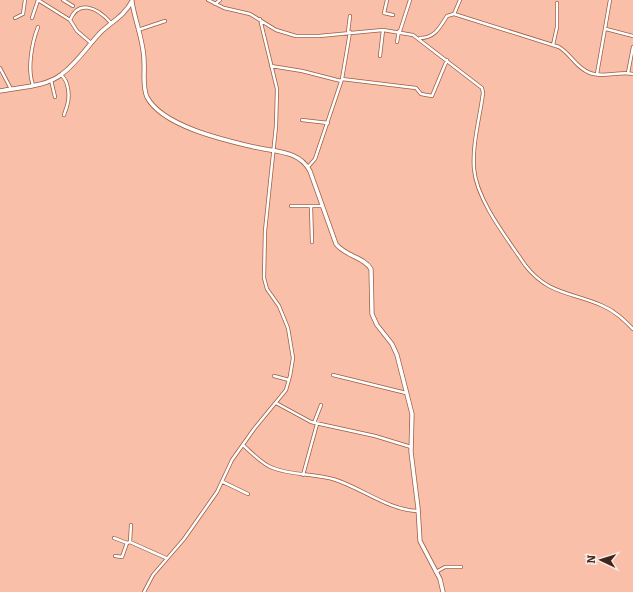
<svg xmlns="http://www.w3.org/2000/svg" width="633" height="592" font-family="Bitter,serif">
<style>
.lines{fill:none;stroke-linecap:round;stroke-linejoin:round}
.street-casing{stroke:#9c5c42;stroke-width:4}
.secondary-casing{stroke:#9c5c42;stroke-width:5}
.street{stroke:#fff;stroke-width:2.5}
.secondary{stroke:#fff;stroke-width:3.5}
</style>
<rect width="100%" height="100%" fill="#f9bfa8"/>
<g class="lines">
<g class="street-casing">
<path id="street" d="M38,0L70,20L77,31L91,43
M63,0L73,6
M208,0L224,8L250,14L276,30L296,36H319L383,30L413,35L482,88L483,93C480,117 472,144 474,169C477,201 507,238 525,265C548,295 572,292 603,306C615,311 624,320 633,329
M387,0L384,13L393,15
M215,4L220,0
M454,14L460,0
M15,18L23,14L25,0
M32,18L38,0
M70,20C78,0 96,6 111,23
M606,29L633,36
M138,30L165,21
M400,31L410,0
M348,32L350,16
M420,38C435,38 440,27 447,16L454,14L559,47C571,54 576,68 590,73C604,78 619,71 633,74
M397,42L399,31
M553,45L557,27V3
M380,56L383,30
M271,66L302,71L341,81
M0,68L11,89
M628,73L633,47
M597,74L610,0
M61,75C69,81 70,97 67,106C66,109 65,112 64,115
M342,79L350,32
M51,80L55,97
M33,85C27,69 32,42 38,27
M302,120L328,123
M308,167L315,159L342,79L416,88L421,94L432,96L447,60
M291,206H322
M311,207L312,242
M333,375L406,393
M274,376L289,380
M276,403L311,422L375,436L411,447
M314,423L321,405
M244,446C252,453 263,465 273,468C293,476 315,473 336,480C363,489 389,510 417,511
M303,475L317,424
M223,482L248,494
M114,538L127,543
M130,542L131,525
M115,556L122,557L127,543L130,542L166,558
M436,572L445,567H461
M144,592L153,575L184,539L217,492L232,460L254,429L286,390L290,376L293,358L288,328L279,306L267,289L264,278L265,231L276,126L277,89L260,19"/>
</g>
<g class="secondary-casing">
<path id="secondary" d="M132,2C135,21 144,42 144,61C145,72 142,86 147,97C162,126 224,140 254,147C275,152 299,150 310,171L336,244C345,256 364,257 371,269L372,314L377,325L392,344L397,355L412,414L411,452L418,508L420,541L440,579L443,592
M0,91C20,87 46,87 62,74C78,62 88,45 102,31C113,21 125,15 132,1"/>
</g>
<use href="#street" class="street"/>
<use href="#secondary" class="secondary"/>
</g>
<g transform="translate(601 560) rotate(274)" stroke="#faebe5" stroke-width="3" paint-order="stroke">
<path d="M0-3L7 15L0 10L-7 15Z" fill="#42261b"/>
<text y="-6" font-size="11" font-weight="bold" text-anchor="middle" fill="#42261b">N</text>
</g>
</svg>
